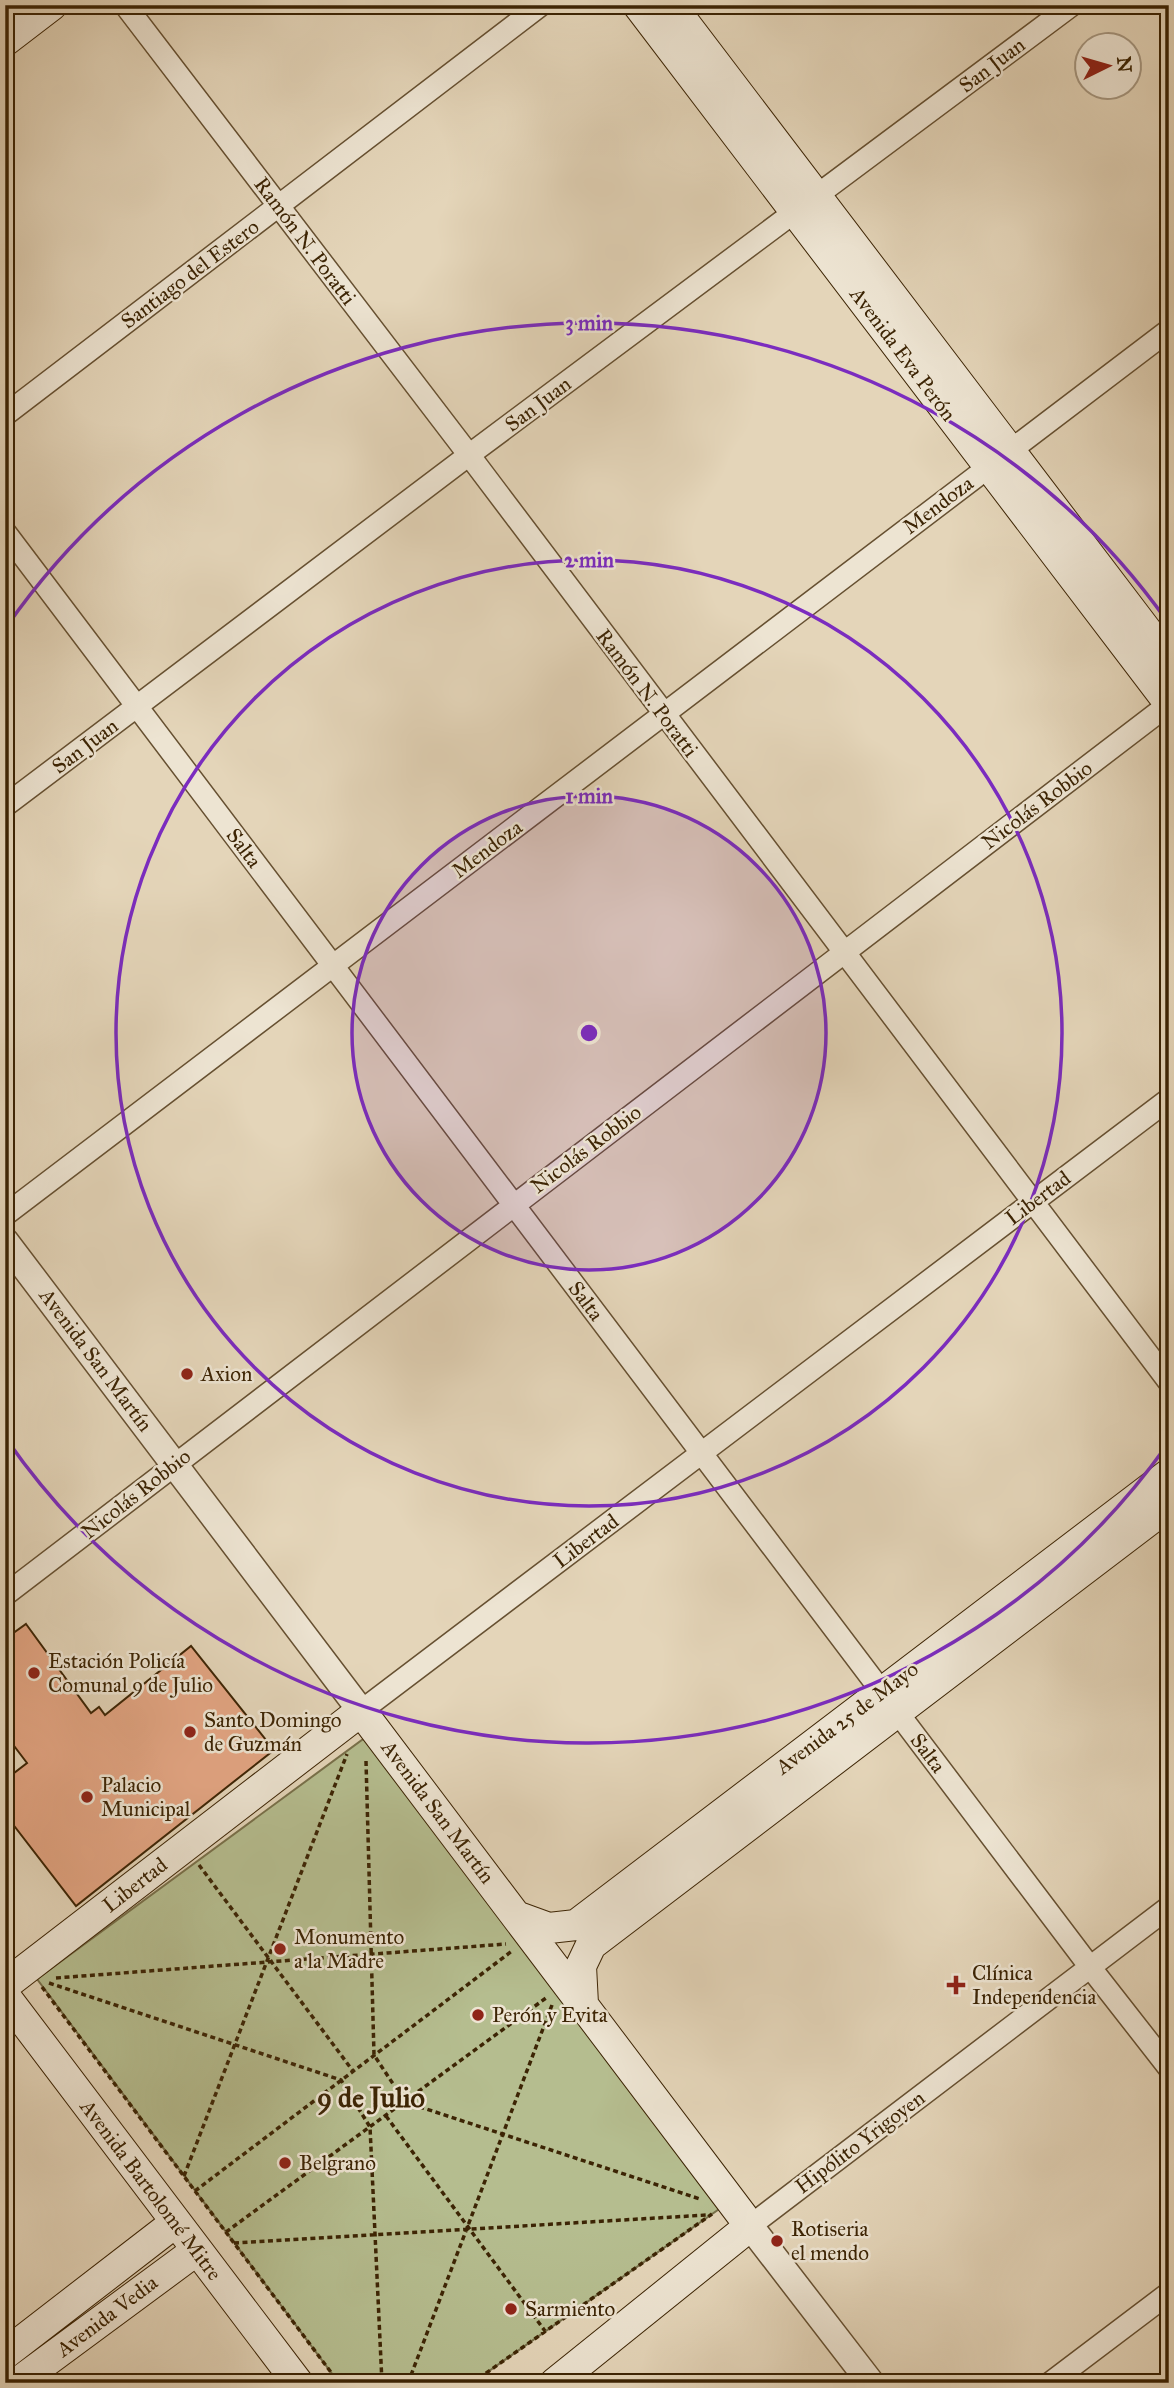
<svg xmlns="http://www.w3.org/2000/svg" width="1174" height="2388" font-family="'IM FELL Great Primer',serif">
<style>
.green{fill:#b5bd8f;stroke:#78704a;stroke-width:2}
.building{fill:#e3a583;stroke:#3c2404;stroke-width:2}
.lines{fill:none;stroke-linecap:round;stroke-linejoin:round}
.minor-casing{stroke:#665031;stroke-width:24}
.tertiary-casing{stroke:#665031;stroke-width:29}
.secondary-casing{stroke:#3c2404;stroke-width:32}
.path{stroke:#3c2404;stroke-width:3.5;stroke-dasharray:5 3.5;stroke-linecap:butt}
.minor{stroke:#ede4d2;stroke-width:21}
.tertiary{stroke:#ede4d2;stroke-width:26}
.secondary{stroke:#ede4d2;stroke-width:30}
.ring{fill:none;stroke:#7b2cbf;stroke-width:3.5}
.poi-dot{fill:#8f2418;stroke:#ede4d2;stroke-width:2.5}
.labels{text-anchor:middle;stroke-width:5;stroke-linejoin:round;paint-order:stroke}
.street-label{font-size:21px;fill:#3c2404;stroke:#ede4d2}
.poi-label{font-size:21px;fill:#3c2404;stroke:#ede4d2;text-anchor:start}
.district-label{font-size:28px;font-weight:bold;fill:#3c2404;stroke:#ede4d2}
.centre{fill:#7b2cbf;stroke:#ede4d2;stroke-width:3.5}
.ring-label{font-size:21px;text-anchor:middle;font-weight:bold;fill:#7b2cbf;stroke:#ede4d2;stroke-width:5;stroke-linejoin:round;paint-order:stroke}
</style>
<rect width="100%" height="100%" fill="#e4d5b9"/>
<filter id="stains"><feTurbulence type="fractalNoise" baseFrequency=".00286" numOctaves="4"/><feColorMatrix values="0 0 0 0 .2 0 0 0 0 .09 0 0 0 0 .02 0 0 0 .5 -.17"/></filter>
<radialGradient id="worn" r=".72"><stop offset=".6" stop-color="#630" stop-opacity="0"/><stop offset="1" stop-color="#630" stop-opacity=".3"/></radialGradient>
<path class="green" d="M366,1737L722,2207L472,2383H339L37,1979Z"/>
<path class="building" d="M26,1624L91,1713L99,1707L105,1715L191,1646L274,1750L76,1906L5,1814V1780L27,1763L5,1734V1639Z"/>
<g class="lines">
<g class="minor-casing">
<path id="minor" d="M125,5L469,455L1169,1382
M5,415L541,5
M5,532L1090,1967L1169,2068
M5,806L469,455L1072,5
M5,1215L1169,330
M5,1595L1169,704
M361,1711L1169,1099
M750,2226L1169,1907
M1050,2383L1169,2293"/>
</g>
<g class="tertiary-casing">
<path id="tertiary" d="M5,1241L361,1711
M750,2226L871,2383"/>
</g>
<g class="secondary-casing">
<path id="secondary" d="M638,5L1169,703
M671,5L1169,660
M5,41L52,5
M516,1916L549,1928L576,1925L1169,1474
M5,1985L361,1711L750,2226L555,2383
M5,1996L298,2383
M583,2004L581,1966L591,1945L1169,1505
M5,2354L176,2222
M17,2383L197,2250"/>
</g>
<path class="path" d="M366,1761L374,2055L405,2102L700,2199
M199,1865L353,2071
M56,1978L506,1944
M49,1983L341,2080L370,2127L382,2383
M42,1987L339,2383
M386,2116L545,2331
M184,2176L347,1754
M195,2191L512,1951
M226,2232L546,1998
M234,2243L707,2215
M408,2383L552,2005
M472,2383L712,2214"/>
<use href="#minor" class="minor"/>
<use href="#tertiary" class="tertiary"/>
<use href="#secondary" class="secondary"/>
</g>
<circle cx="589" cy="1033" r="237" fill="#7b2cbf" fill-opacity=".12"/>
<g class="ring">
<circle cx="589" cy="1033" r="237"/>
<circle cx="589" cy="1033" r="473"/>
<path d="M1167 1445A710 710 0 0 1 7 1440M7 626A710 710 0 0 1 1167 621"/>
</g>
<g class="poi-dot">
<circle cx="187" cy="1374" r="7"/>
<circle cx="34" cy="1673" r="7"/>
<circle cx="190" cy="1732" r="7"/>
<circle cx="87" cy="1797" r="7"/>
<circle cx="280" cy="1949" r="7"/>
<path d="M952.5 1974.5h7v7h7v7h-7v7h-7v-7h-7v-7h7z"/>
<circle cx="478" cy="2015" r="7"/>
<circle cx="285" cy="2163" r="7"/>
<circle cx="777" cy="2241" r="7"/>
<circle cx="511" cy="2309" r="7"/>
</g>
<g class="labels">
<g class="street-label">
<text transform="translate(992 65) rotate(-37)" y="7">San Juan</text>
<text transform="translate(305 241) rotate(53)" y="7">Ramón N. Poratti</text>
<text transform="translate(190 274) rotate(-37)" y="7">Santiago del Estero</text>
<text transform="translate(903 354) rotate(53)" y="7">Avenida Eva Perón</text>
<text transform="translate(538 404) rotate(-37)" y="7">San Juan</text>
<text transform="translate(938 505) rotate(-37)" y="7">Mendoza</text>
<text transform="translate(647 693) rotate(53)" y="7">Ramón N. Poratti</text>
<text transform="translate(85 746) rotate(-37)" y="7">San Juan</text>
<text transform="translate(1037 805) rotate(-37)" y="7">Nicolás Robbio</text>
<text transform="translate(244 848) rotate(53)" y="7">Salta</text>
<text transform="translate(487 849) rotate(-37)" y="7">Mendoza</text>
<text transform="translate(586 1149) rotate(-37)" y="7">Nicolás Robbio</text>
<text transform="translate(1038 1198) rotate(-37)" y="7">Libertad</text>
<text transform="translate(586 1301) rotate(53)" y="7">Salta</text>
<text transform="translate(96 1360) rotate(53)" y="7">Avenida San Martín</text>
<text transform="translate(136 1494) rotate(-38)" y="7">Nicolás Robbio</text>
<text transform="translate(586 1541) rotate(-37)" y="7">Libertad</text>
<text transform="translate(847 1718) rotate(-37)" y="7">Avenida 25 de Mayo</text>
<text transform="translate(928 1753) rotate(53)" y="7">Salta</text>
<text transform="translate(438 1812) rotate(53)" y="7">Avenida San Martín</text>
<text transform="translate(135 1885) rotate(-38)" y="7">Libertad</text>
<text transform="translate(860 2142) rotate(-37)" y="7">Hipólito Yrigoyen</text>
<text transform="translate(151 2190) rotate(53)" y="7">Avenida Bartolomé Mitre</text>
<text transform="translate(107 2316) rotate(-37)" y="7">Avenida Vedia</text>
</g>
<g class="poi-label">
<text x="201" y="1381">Axion</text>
<text x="48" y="1668">Estación Policía<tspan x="48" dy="24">Comunal 9 de Julio</tspan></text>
<text x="204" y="1727">Santo Domingo<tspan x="204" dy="24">de Guzmán</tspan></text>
<text x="101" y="1792">Palacio<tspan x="101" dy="24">Municipal</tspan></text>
<text x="294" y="1944">Monumento<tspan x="294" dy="24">a la Madre</tspan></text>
<text x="972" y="1980">Clínica<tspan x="972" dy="24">Independencia</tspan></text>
<text x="492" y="2022">Perón y Evita</text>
<text x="299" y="2170">Belgrano</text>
<text x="791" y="2236">Rotiseria<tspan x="791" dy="24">el mendo</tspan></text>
<text x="525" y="2316">Sarmiento</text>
</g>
<g class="district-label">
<text x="371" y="2107">9 de Julio</text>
</g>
</g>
<circle cx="589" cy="1033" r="10" class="centre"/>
<g class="ring-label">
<text x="589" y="330">3 min</text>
<text x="589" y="567">2 min</text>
<text x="589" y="803">1 min</text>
</g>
<rect width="1174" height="2388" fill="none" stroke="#e4d5b9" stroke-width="28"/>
<rect x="7" y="7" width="1160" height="2374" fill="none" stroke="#3c2404" stroke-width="3.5"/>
<rect x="14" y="14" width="1146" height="2360" fill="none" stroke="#3c2404" stroke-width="2"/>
<g transform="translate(1108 66) rotate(85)"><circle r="33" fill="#ede4d2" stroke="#a69780" stroke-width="2"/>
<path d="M0-5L12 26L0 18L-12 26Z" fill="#8f2418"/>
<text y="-10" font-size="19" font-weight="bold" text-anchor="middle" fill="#3c2404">N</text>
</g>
<rect width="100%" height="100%" filter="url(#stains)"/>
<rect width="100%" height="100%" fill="url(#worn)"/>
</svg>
